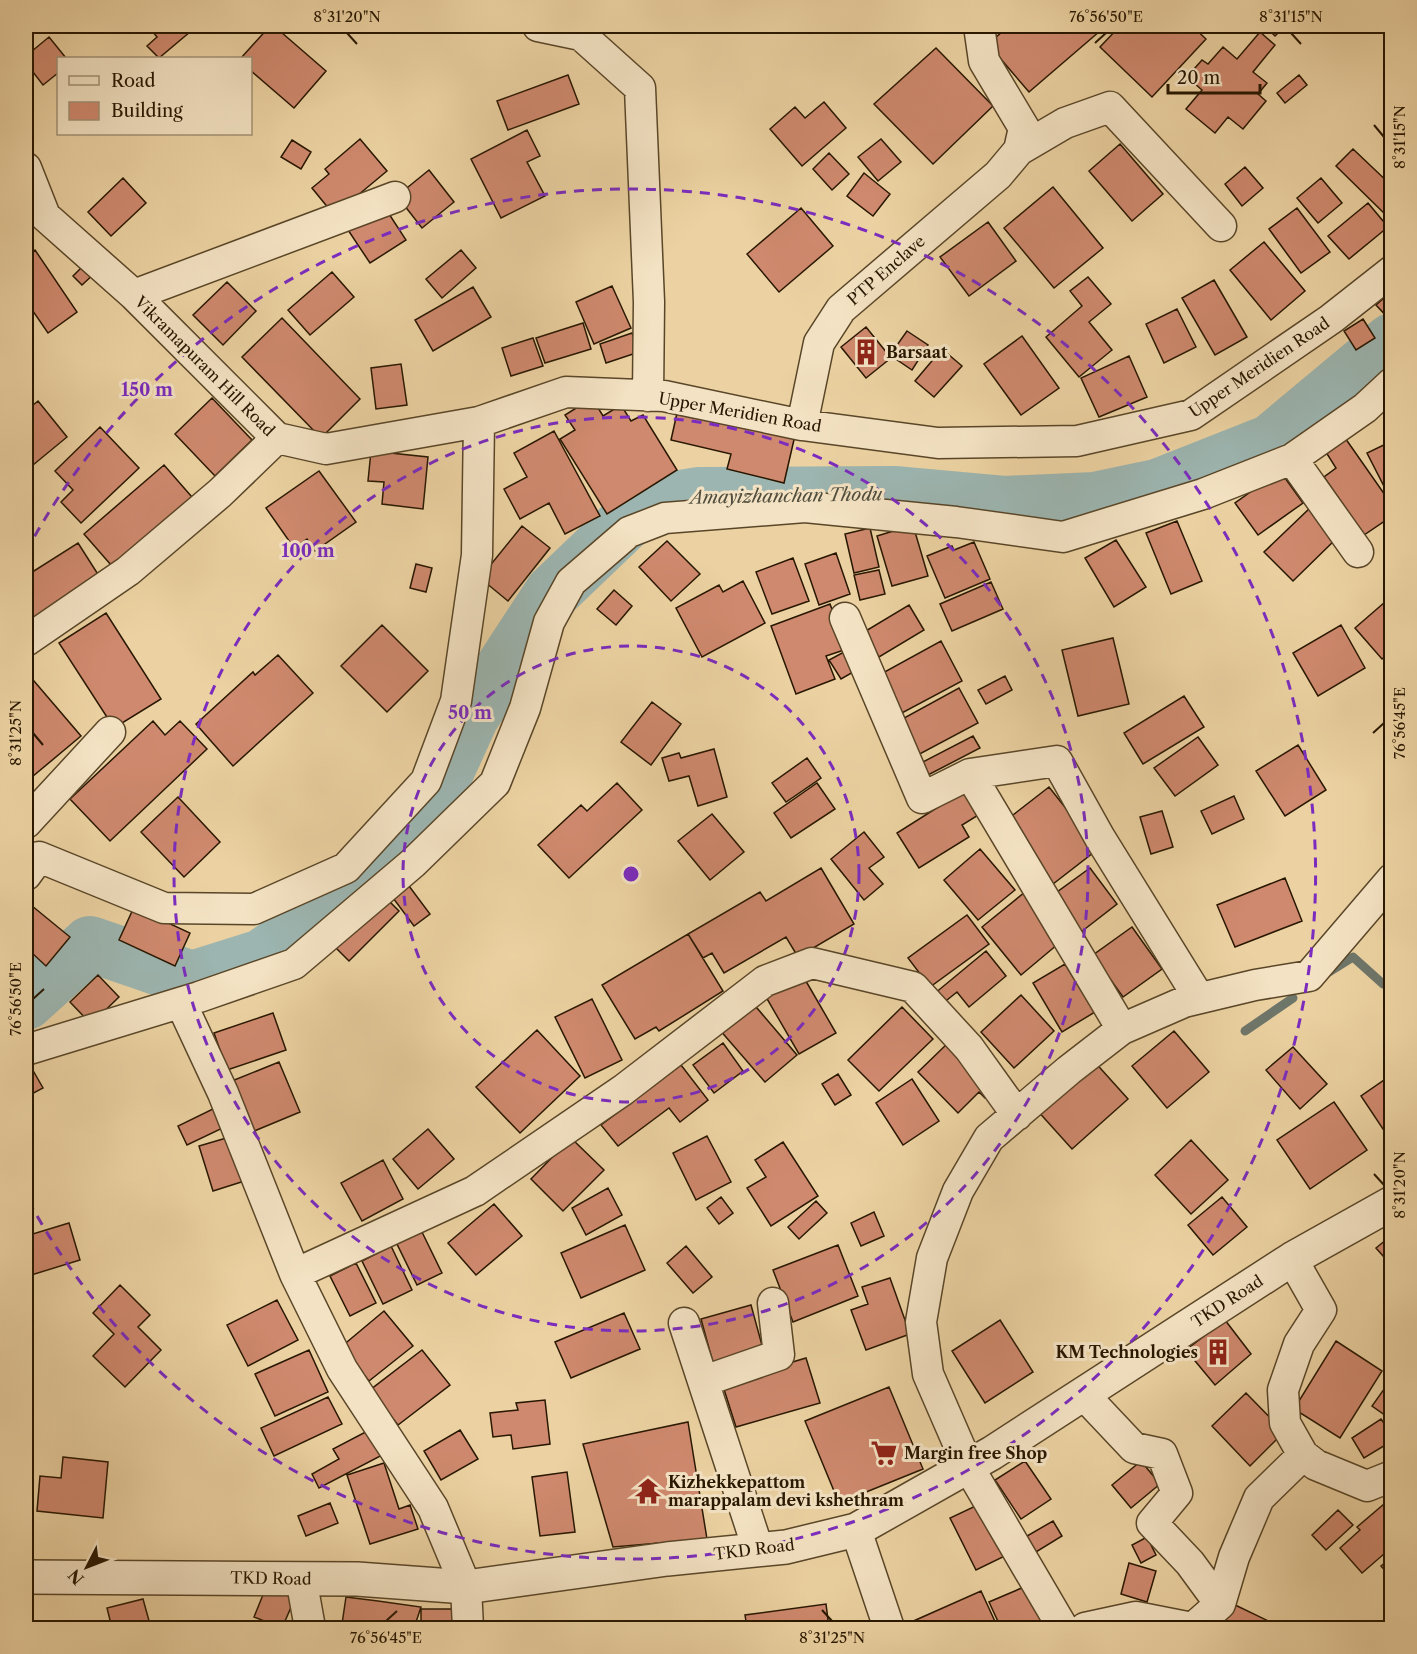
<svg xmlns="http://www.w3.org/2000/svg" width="1417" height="1654" font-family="'Libre Caslon Text',serif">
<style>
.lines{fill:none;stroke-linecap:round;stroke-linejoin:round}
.stream{stroke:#6e766a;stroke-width:9}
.river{stroke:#9cb5b0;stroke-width:56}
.building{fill:#cf896e;stroke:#281700;stroke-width:1.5}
.minor-casing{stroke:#594628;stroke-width:33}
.tertiary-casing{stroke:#594628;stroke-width:36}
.minor{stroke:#f3e2c3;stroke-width:30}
.tertiary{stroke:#f3e2c3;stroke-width:33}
.ticks{fill:none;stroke:#281700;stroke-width:2}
.ring{fill:none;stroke:#7b2cbf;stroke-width:3;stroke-dasharray:10 8}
.labels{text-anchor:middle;stroke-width:6;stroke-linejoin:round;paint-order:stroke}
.street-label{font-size:16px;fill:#281700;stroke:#f3e2c3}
.poi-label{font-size:16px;font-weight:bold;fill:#281700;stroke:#f3e2c3;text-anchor:start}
.water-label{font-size:18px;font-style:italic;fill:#514e3e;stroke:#f3e2c3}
.centre{fill:#7b2cbf;stroke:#f3e2c3;stroke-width:3}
.ring-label{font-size:18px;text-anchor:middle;font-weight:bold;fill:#7b2cbf;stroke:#f3e2c3;stroke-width:6;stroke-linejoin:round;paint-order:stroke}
.neatline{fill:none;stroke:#281700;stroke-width:2}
.ticks-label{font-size:15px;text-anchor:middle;fill:#281700}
</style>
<rect width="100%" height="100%" fill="#ecd2a2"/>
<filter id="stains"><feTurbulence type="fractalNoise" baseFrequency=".00333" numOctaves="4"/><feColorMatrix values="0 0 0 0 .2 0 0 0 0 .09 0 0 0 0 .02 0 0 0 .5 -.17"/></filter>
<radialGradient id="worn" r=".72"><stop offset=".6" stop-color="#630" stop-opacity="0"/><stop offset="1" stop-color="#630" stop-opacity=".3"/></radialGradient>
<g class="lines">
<path class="stream" d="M1329,972L1353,957L1383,984L1392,978
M1245,1031L1293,998"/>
<path class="river" d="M26,1002L90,944L192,979L262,957L344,898L419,831L471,717L552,593L645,504L698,495L894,494L1004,504L1095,500L1157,487L1271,442L1392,341"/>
</g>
<path class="building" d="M148,26H197L159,58L147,46L157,37Z
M270,26H274L326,71L294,108L250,70V58H241Z
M1009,26H1095L1100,31L1029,92L988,44Z
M1120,26H1192L1206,39L1152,97L1100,47Z
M1265,26H1285L1275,36Z
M1260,32L1275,45L1253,72L1267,83L1258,94L1266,101L1243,129L1228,117L1215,133L1186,109L1202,90L1187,77L1202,60L1208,64L1223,47L1237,59Z
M49,37L66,58H58V73L43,85L26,63V56Z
M936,48L993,106L933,164L874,104Z
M568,75L579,104L508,130L497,101Z
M1299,75L1307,85L1285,103L1277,93Z
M824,102L846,128L802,166L770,129L795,107L805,118Z
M527,130L540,156L527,162L545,196L501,218L471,159Z
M360,139L387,171L334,215L312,188L329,174L325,169Z
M881,139L901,162L878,181L858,157Z
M292,140L311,152L301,169L281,157Z
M1120,144L1163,194L1132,221L1089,171Z
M1353,149L1392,186V221L1336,166Z
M829,153L849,174L832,190L813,169Z
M1245,167L1263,188L1242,206L1225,184Z
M429,170L454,202L422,228L397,196Z
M864,173L890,194L873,216L847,196Z
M123,178L146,203L111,236L88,212Z
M1321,178L1342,203L1318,223L1297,198Z
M1053,187L1103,248L1054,288L1004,228Z
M378,197L406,240L370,263L342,221Z
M1368,203L1388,227L1349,259L1328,236Z
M801,208L833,246L779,292L747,254Z
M1297,208L1330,252L1301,273L1269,229Z
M988,222L1016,261L969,296L940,257Z
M1264,242L1305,291L1271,320L1230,270Z
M35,250L77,312L48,333L26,301V257Z
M461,250L476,268L442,298L426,279Z
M88,261L97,271L82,285L73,276Z
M332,272L354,297L310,335L288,310Z
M1088,277L1111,304L1089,322L1112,350L1079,377L1046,337L1082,306L1070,291Z
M1214,280L1247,337L1215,355L1182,298Z
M227,282L256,311L223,345L193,315Z
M612,286L631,328L594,344L576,302Z
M473,287L491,317L433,351L415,320Z
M1392,291V322L1376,305Z
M1177,309L1196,347L1164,363L1146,324Z
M282,318L360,399L321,438L242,357Z
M1363,319L1375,338L1356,350L1344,331Z
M583,323L591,349L545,363L536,338Z
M866,327L891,358L866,378L841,347Z
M907,331L928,345L912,370L890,355Z
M632,333L639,352L606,363L600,344Z
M1022,336L1059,388L1021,415L984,364Z
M533,338L543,366L511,376L502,348Z
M942,349L962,366L934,397L915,381Z
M1129,356L1147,397L1099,417L1081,378Z
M401,364L407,405L376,409L371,368Z
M212,398L252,440L215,476L175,434Z
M592,398L603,416L621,405L631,421L643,415L677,470L607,514L560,439L575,430L565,415Z
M38,401L67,437L33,465L26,456V411Z
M679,404L796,431L784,483L727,469L731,454L671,440Z
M100,427L139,468L81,523L61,502L73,490L55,471Z
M554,431L600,516L565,534L549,503L520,519L504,489L527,477L514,453Z
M1343,435L1392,505V516L1364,535L1324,477L1336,468L1324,449Z
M1392,441V502L1367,453Z
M371,451L428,457L423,509L382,504L384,482L368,481Z
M164,465L198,504L118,573L84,534Z
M319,471L356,522L315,551L307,539L294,548L266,508Z
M1280,471L1303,503L1258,535L1235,503Z
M1311,507L1339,536L1293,581L1264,552Z
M1177,521L1202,581L1171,594L1146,533Z
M913,525L928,576L892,586L877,536Z
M522,526L550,548L508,601L480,578Z
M870,528L879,567L854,573L845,534Z
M1116,540L1146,587L1114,607L1085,558Z
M667,541L700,574L671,601L639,567Z
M974,542L990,579L945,598L927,556L952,546L954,550Z
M78,543L101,579L32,622L26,611V576Z
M836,553L850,594L819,605L805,564Z
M793,558L809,601L772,614L756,572Z
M416,564L432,568L426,592L410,588Z
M879,570L885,594L860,600L854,575Z
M743,581L765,623L702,657L676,608L719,585L723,592Z
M991,582L1003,609L952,631L940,604Z
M614,590L632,606L616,625L597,609Z
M1385,602L1392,609V650L1382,659L1355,628Z
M830,604L847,649L826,656L835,679L796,694L771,626Z
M909,605L924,630L879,657L864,632Z
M106,613L161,699L114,728L59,643Z
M382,625L428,671L387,712L341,666Z
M1341,625L1365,668L1318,696L1293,653Z
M1113,638L1129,704L1078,716L1062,650Z
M941,641L962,681L900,714L879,675Z
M844,652L855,671L841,679L829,660Z
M278,655L313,693L233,766L196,724L253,672L255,675Z
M28,674L81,736L26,782V676Z
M1005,676L1012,690L986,704L978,690Z
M959,688L978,723L914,757L895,723Z
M1184,696L1204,727L1143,764L1124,733Z
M652,702L681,724L651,765L621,742Z
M153,721L165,735L180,721L207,749L110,841L70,799Z
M973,736L980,748L926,776L919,764Z
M1198,737L1218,765L1175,796L1154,768Z
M1298,745L1326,790L1285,816L1256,771Z
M714,749L727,797L698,806L689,776L669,781L662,758L679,753L681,758Z
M807,758L821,778L786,802L772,783Z
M617,783L642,810L569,878L538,845L581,805L587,811Z
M817,783L835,809L791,838L774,813Z
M1049,787L1098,849L1053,884L1004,822Z
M965,790L980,814L962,825L969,837L919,868L897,833Z
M1234,796L1244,819L1212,834L1201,811Z
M178,797L220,842L184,877L141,832Z
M1162,811L1173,847L1151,854L1140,817Z
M712,814L744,852L710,880L678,841Z
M864,832L884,857L869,868L883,884L864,900L831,859Z
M980,849L1015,890L978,920L944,880Z
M821,868L854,924L798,957L786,937L724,973L712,953L703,958L688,934L760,892L766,901Z
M1090,868L1117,904L1081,932L1053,895Z
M1285,878L1302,921L1235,947L1217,905Z
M409,886L430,914L414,926L393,898Z
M1025,892L1064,939L1021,975L982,927Z
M384,896L399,911L349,961L334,946Z
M26,901L70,937L46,966L32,953L26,961Z
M134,907L190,933L175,966L119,940Z
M967,915L989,944L930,987L908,958Z
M1132,927L1162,969L1123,997L1093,955Z
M688,934L723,991L659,1031L656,1027L635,1039L602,985Z
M986,951L1006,976L969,1007L957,992L942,1004L934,994Z
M1065,964L1095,1012L1062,1032L1033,983Z
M98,975L119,997L91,1024L70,1002Z
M803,976L836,1033L799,1054L766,997Z
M1021,995L1054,1031L1014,1068L981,1032Z
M592,999L622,1060L585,1078L555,1017Z
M751,1001L797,1055L765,1082L719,1029Z
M902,1007L933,1039L879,1091L848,1060Z
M273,1013L286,1050L227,1070L214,1033Z
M537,1030L580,1076L520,1133L476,1087Z
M1174,1031L1209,1072L1167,1108L1132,1066Z
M949,1042L994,1089L985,1098L979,1092L958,1113L918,1072Z
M723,1043L743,1071L714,1093L693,1065Z
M1293,1047L1327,1084L1300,1109L1266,1070Z
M1092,1059L1128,1099L1072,1149L1036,1109Z
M27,1060L43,1088L26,1097V1061Z
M279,1062L300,1112L247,1134L227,1083Z
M681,1065L708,1100L680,1122L669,1108L618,1146L601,1125Z
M838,1074L851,1095L835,1105L822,1084Z
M1390,1076L1392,1128L1385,1132L1361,1096Z
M912,1079L939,1121L903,1145L876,1103Z
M1334,1102L1367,1150L1310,1189L1277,1140Z
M219,1106L229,1125L187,1145L178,1126Z
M428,1129L454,1159L418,1189L393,1159Z
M240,1134L254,1178L213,1191L199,1146Z
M707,1136L731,1182L696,1200L673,1153Z
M571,1138L604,1170L563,1211L531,1179Z
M1191,1140L1228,1180L1191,1214L1155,1175Z
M783,1142L818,1196L771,1226L747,1188L766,1177L755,1160Z
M383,1160L403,1199L362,1221L341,1183Z
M608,1188L622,1215L586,1235L572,1208Z
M721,1197L733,1213L719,1224L707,1208Z
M1222,1197L1247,1227L1213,1255L1188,1225Z
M816,1201L827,1213L799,1239L788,1227Z
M494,1204L522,1236L476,1275L448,1243Z
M874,1212L884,1236L861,1246L851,1223Z
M69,1223L80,1260L28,1276L26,1236Z
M625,1225L645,1270L581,1298L561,1253Z
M421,1230L442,1273L417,1285L396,1242Z
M1392,1235V1266L1376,1248Z
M838,1245L858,1296L793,1322L773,1270Z
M391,1246L412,1290L383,1304L362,1261Z
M686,1246L712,1277L693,1293L667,1263Z
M356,1263L376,1303L350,1316L330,1276Z
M890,1278L910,1334L866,1350L851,1310L868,1304L862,1287Z
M120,1285L150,1315L138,1327L161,1350L125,1387L93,1356L114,1334L93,1313Z
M277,1300L298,1340L248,1366L227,1325Z
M751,1305L763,1349L713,1363L701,1319Z
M384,1311L413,1346L369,1381L341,1347Z
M624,1313L640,1349L571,1378L555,1342Z
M1000,1320L1033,1372L985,1403L952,1351Z
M1225,1320L1251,1354L1215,1385L1186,1350Z
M1336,1341L1382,1371L1340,1438L1294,1409Z
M309,1350L328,1392L275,1416L255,1374Z
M422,1350L450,1385L398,1425L370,1390Z
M806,1358L820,1403L736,1427L722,1383Z
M1392,1378V1420L1372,1406Z
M889,1387L923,1469L839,1503L805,1421Z
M1246,1393L1284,1432L1250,1466L1212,1426Z
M328,1397L342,1424L274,1456L261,1428Z
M545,1400L550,1444L513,1449L511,1435L493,1437L490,1413L518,1410L516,1403Z
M1381,1419L1392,1435V1441L1364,1458L1352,1438Z
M688,1422L707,1539L613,1547L583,1444Z
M377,1426L390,1451L319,1488L312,1474L339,1459L333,1449Z
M460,1430L478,1459L441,1480L424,1451Z
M63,1457L108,1462L103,1518L37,1511L40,1476L61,1478Z
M1025,1461L1051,1499L1021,1519L995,1480Z
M1141,1461L1160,1484L1131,1508L1112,1485Z
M384,1463L399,1509L410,1505L418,1529L370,1544L347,1475Z
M567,1472L575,1532L540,1536L532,1477Z
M984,1502L1009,1554L976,1570L950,1518Z
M330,1503L338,1523L306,1536L298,1516Z
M1384,1504L1392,1513V1547L1362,1573L1340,1548L1360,1530L1357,1527Z
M1338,1510L1353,1525L1326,1550L1312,1535Z
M1053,1521L1062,1536L1036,1552L1027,1536Z
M1147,1537L1156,1555L1141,1563L1132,1545Z
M1392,1557V1578L1381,1566Z
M1129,1563L1156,1571L1147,1602L1121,1594Z
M1038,1581L1059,1628H1001L989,1602Z
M267,1585L295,1598L282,1628L254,1617Z
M981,1591L998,1628H911L909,1623Z
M346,1597L378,1601L421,1607L414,1628H356L342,1624Z
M143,1599L151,1628H112L107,1608Z
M1231,1603L1283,1628H1219Z
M826,1604L829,1628H747L745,1615Z
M421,1609H454L453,1628H421Z"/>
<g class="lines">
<g class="minor-casing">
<path id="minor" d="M538,26L581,35L640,88L649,302L648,396
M1019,150L1065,123L1110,107L1221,226
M26,168L45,216L134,295L277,438L326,449L479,422
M134,295L395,197
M802,425L819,343L841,309L998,175L1019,150L1024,128L984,61L979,26
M1292,459L1358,552
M845,618L922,798L970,774L1122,1029
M26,641L128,571L220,493L277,438
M970,774L1057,761L1100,838L1199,998
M26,823L110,732
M26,875L39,857L164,908L254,909L346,868L426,781L456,701L477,555L479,422L566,392L664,396L802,425L938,443L1077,441L1191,415L1331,319L1392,271
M181,1003L223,1093L295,1274
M26,1050L199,997L294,964L413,863L495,783L525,708L549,622L571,582L629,532L665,518L805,507L956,522L1063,537L1203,494L1292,459L1365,408L1392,383
M1292,1259L1321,1310L1299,1344L1283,1390L1285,1423L1303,1455L1316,1465L1367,1486L1392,1476
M684,1323L758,1549
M704,1381L779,1355L773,1303
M1083,1394L1134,1448L1162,1454L1177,1493L1152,1523L1190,1563L1220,1604
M856,1530L889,1628
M301,1578L310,1628
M468,1628L466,1587L433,1508L342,1369L295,1274L475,1191L623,1090L765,981L812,963L913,987L969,1048L1017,1115
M1063,1628L968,1466L928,1374L921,1322L932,1258L958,1191L989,1138L1069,1070L1122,1029L1184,1002L1255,985L1309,976L1392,879
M1085,1628L1136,1617L1192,1628
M1193,1628L1220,1604L1234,1557L1259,1498L1303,1455"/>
</g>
<g class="tertiary-casing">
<path id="tertiary" d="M26,1577L357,1579L466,1587L667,1559L786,1547L856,1530L992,1453L1292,1259L1392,1203"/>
</g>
<use href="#minor" class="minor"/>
<use href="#tertiary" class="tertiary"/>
</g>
<path class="ticks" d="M347,33L357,44M1291,33L1301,44M1095,43L1106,33M1374,125L1384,137M33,733L43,745M1373,733L1384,723M33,999L44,989M1374,1174L1384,1185M822,1610L832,1621M386,1621L397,1611"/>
<g class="ring">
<circle cx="631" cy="874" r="228"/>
<circle cx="631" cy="874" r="457"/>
<path d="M26 552A685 685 0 1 1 26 1196"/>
</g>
<defs>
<g id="building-bare" transform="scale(2.07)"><path d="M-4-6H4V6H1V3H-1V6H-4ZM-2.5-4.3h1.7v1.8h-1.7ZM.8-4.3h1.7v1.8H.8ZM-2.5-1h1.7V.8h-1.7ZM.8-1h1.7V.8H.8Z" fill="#8f2418" stroke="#f3e2c3" stroke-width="2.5" paint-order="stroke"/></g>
<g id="supermarket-bare" transform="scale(2.07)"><path d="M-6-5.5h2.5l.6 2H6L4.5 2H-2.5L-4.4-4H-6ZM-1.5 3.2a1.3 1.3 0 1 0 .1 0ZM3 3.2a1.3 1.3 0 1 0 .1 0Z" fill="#8f2418" stroke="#f3e2c3" stroke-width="2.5" paint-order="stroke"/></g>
<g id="temple-bare" transform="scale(2.07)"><path d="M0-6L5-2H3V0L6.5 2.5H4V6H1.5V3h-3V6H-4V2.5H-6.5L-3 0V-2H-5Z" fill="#8f2418" stroke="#f3e2c3" stroke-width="2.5" paint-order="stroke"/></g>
</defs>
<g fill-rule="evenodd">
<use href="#building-bare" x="866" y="352"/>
<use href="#building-bare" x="1218" y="1352"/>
<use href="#supermarket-bare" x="884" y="1453"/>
<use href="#temple-bare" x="648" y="1491"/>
</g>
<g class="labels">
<g class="street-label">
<text transform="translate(886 270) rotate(-41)" y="6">PTP Enclave</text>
<text transform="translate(205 366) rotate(45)" y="6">Vikramapuram Hill Road</text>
<text transform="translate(1259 367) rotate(-34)" y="6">Upper Meridien Road</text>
<text transform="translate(740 412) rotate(10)" y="6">Upper Meridien Road</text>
<text transform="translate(1227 1301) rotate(-33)" y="6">TKD Road</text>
<text transform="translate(754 1549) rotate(-7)" y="6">TKD Road</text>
<text transform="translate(271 1578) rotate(1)" y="6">TKD Road</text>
</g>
<g class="poi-label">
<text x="886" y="358">Barsaat</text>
<text x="1198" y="1358" text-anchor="end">KM Technologies</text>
<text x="904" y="1459">Margin free Shop</text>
<text x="668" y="1488">Kizhekkepattom<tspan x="668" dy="18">marappalam devi kshethram</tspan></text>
</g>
<g class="water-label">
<text transform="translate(786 496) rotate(-1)" y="6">Amayizhanchan Thodu</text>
</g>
</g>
<circle cx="631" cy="874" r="9" class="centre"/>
<g class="ring-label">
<text x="147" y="396">150 m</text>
<text x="308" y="557">100 m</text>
<text x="470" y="719">50 m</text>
</g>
<rect width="1417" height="1654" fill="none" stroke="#ecd2a2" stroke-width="66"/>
<rect x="57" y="57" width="195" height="78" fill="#f3e2c3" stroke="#a29175" stroke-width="1.5"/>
<rect x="69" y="76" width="30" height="9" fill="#f3e2c3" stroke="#a29175" stroke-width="1.5"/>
<text x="111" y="87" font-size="18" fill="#281700">Road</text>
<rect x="69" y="102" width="30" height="18" fill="#cf896e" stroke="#a29175" stroke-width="1.5"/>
<text x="111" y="117" font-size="18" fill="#281700">Building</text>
<g transform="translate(87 1567) rotate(228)" stroke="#f3e2c3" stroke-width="4.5" paint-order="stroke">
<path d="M0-4.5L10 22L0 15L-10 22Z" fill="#281700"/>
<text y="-9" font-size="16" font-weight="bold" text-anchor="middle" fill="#281700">N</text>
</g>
<path d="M1168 84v9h92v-9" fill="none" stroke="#281700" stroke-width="3"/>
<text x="1177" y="84" font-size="18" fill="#281700" stroke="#f3e2c3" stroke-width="4.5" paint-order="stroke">20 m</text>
<rect x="33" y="33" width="1351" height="1588" class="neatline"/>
<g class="ticks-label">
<text x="347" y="22">8°31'20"N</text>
<text x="1106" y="22">76°56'50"E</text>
<text x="1291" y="22">8°31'15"N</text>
<text transform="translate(1400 137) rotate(-90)" y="5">8°31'15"N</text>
<text transform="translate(1400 723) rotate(-90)" y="5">76°56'45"E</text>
<text transform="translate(16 733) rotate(-90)" y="5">8°31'25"N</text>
<text transform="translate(16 999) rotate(-90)" y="5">76°56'50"E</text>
<text transform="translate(1400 1185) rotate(-90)" y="5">8°31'20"N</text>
<text x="386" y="1643">76°56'45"E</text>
<text x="832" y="1643">8°31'25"N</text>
</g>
<rect width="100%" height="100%" filter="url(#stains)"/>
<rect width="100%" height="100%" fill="url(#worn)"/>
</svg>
